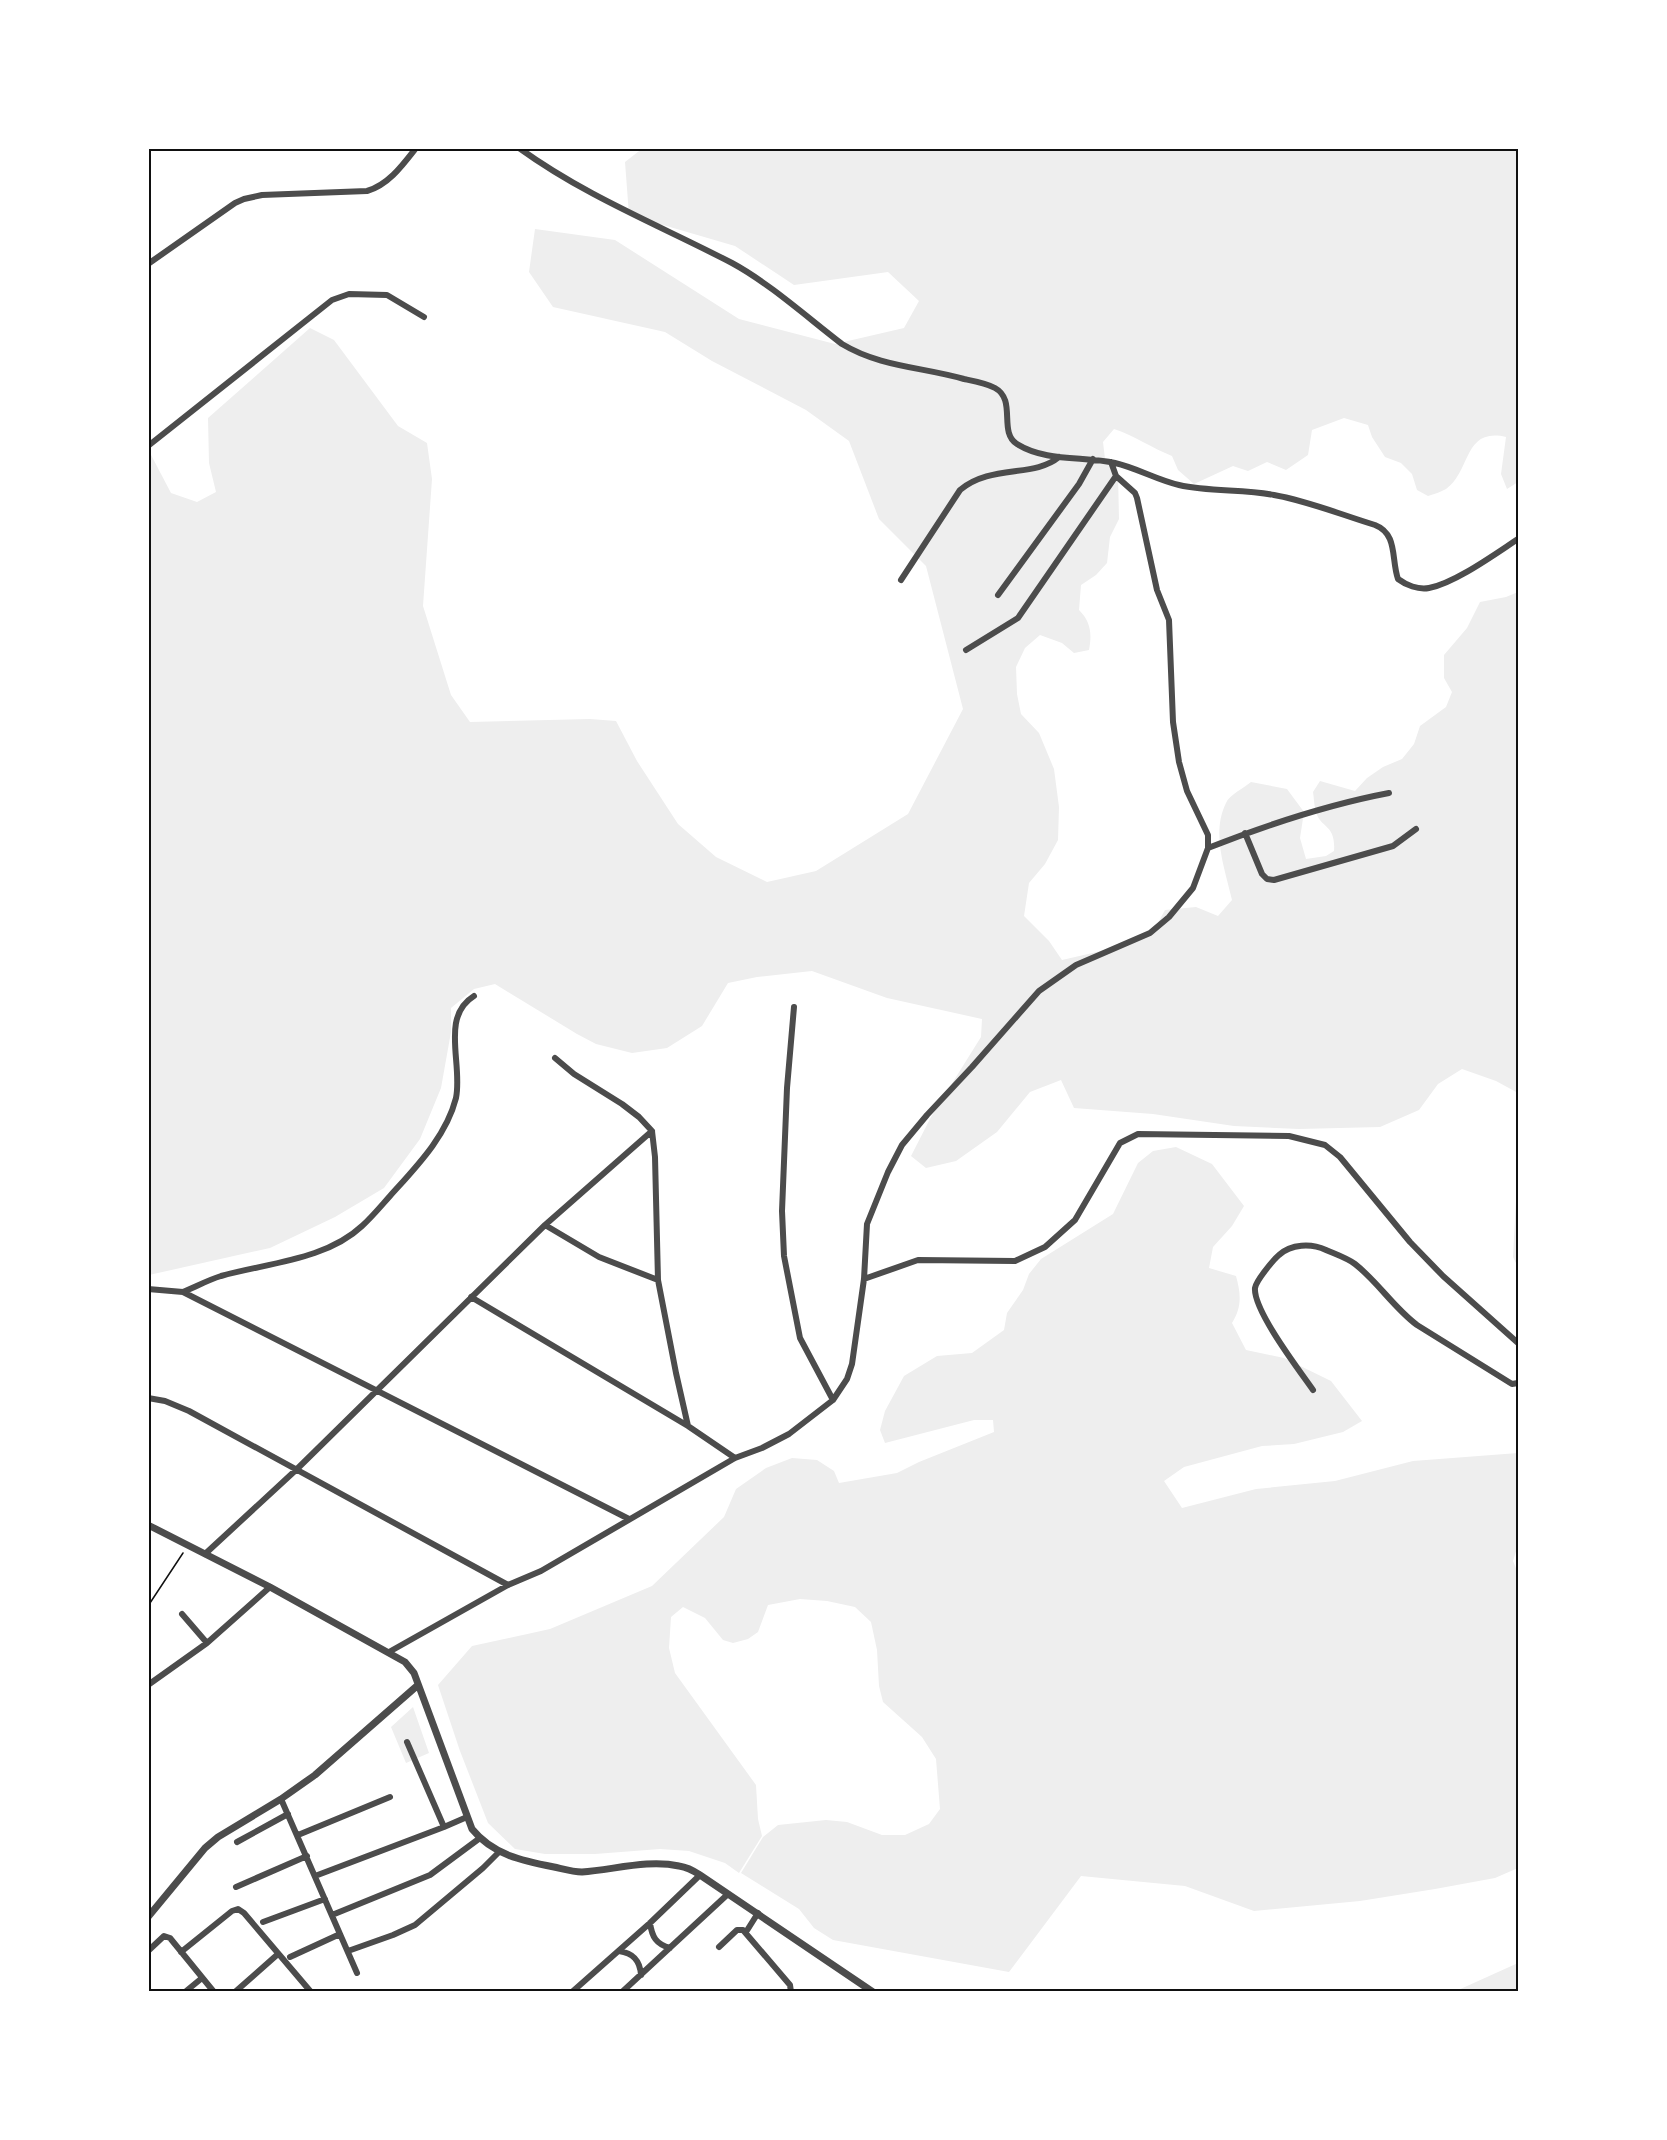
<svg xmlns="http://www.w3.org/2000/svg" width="1667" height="2140" font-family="'Work Sans',sans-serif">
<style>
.green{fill:#eee}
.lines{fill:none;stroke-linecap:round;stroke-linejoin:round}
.path{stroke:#111;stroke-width:1.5}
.minor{stroke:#4c4c4c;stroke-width:6}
.tertiary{stroke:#4c4c4c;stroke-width:7}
.neatline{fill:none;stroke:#111;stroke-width:2}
</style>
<rect width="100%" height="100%" fill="#fff"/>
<path class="green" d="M643,148L1518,149V482L1507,489L1501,474L1506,437C1463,427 1471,472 1446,489C1441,492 1434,494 1428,496L1417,490L1412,474L1401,463L1385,457L1372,437L1368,425L1344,418L1312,430L1308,455L1286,470L1267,462L1248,471L1233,466L1194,484L1178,470L1172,456C1152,448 1135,436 1114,429L1103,442L1105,459L1118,474L1119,519L1110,537L1107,563L1096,575L1081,585L1079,610C1091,622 1092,634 1089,650L1074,653L1062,643L1040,635L1025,648L1016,667L1017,694L1021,714L1039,733L1054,769L1059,807L1058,840L1045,864L1029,883L1024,916L1049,941L1062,960L1114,948L1154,930L1165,910L1196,907L1218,916L1232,900C1225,869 1211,833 1226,803C1229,795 1244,788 1251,782L1287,789L1304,812L1300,838L1306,859L1326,856L1334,851C1336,824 1321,829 1316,812C1314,806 1314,798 1313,792L1320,781L1355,791L1367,778L1383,767L1402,759L1414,744L1420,726L1446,707L1452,692L1444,678V655L1467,628L1480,602L1506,597L1518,592V1093L1496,1081L1462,1069L1438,1084L1419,1110L1380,1127L1299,1129L1234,1126L1153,1114L1074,1108L1061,1080L1030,1092L997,1132L956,1161L926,1168L911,1156L931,1117L981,1037L982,1019L887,998L812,971L757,977L728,983L702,1026L667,1048L632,1053L596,1044L577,1034L495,984L474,989L451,1008V1032L441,1088L420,1139L384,1188L335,1217L270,1248L149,1275V454L150,453L171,493L197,502L216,492L209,463L208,418L310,328L334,340L398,426L427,443L432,479L423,606L451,695L470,722L590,719L616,721L637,761L678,824L716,857L767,882L816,871L908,814L963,709L926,566L879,519L849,441L806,410L712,361L665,332L553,307L529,272L535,229L615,240L739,319L835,344L904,328L919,301L888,272L794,285L735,246L629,215L625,162Z
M1176,1147L1212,1164L1244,1206L1232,1226L1213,1247L1209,1268L1236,1276C1241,1294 1242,1307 1232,1323L1246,1350L1284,1358L1331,1381L1362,1421L1343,1432L1294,1444L1262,1446L1184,1467L1164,1481L1182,1508L1256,1489L1335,1481L1413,1461L1518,1453V1545L1513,1561L1518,1573V1868L1495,1878L1435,1889L1360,1901L1254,1911L1185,1886L1081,1876L1009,1972L833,1940L814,1928L799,1909L741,1873L763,1837L778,1825L826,1820L847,1822L882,1835H905L929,1824L940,1809L936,1759L922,1737L883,1702L879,1686L877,1650L871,1622L855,1607L827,1601L800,1599L768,1605L758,1632L748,1639L733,1643L723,1640L705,1618L683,1607L671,1617L669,1648L675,1673L756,1785L758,1819L762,1836L739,1873L725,1863L689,1851L660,1849L595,1854H545L515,1849L488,1823L460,1751L438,1685L472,1646L550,1629L652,1586L724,1517L736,1489L766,1468L792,1458L817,1460L834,1471L839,1483L897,1473L919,1462L994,1432L993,1420H974L885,1443L880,1430L885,1411L904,1376L937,1356L972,1353L1004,1330L1007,1313L1023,1290L1029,1274L1041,1259L1113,1214L1138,1163L1153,1151Z
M1518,1163V1267L1513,1257Z
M413,1707L429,1753L406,1763L391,1727Z
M1518,1963V1991H1455H1456Z"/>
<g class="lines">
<path class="path" d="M148,1606L183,1553"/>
<path class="minor" d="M519,148C587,197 659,225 732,263C769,283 808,318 842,344C880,367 922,367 964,379C974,381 986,383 995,388C1017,400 998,432 1017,444C1046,462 1083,456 1115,463C1137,468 1157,480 1179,485C1210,492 1243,489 1274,495C1308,501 1342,515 1375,525C1398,534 1391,559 1398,579C1406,585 1418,590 1429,588C1455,583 1495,554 1518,539
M148,264L235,203L244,199L262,195L367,191C388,185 402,166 416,148
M148,446L332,300L349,294L387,295L424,317
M901,580L960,490C991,464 1034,478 1059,457
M998,595L1079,484L1093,459
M966,650L1018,618L1116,476
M1245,833L1262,874L1267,879L1274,880L1393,846L1416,829
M1208,848C1264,826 1331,804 1389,793
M794,1007L787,1088L782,1211L784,1256L800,1338L833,1400
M555,1058L574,1074L622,1104L639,1117L652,1131L655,1157L658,1280L676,1373L688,1426L735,1458
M545,1225L599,1257L658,1280
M864,1279L918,1260L1015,1261L1045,1247L1075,1220L1120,1143L1138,1134L1289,1136L1325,1145L1340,1157L1410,1242L1443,1276L1518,1343
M148,1289L183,1292L629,1519
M183,1292C195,1287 208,1280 221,1276C267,1263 326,1260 362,1226C372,1217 381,1206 390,1196C416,1167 446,1137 456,1098C463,1064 440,1017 474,996
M471,1297L688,1426
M1313,1390C1299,1370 1253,1310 1255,1288C1256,1281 1273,1260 1279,1255C1291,1244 1311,1243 1326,1250C1335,1254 1347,1258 1355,1264C1378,1282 1394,1308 1417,1325L1512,1384L1518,1383
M148,1398L165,1401L189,1411L508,1585
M205,1554L297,1469L545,1225L652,1131
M182,1614L207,1643
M389,1652L508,1585L541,1571L735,1458L762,1448L789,1434L833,1400L847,1379L852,1364L864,1279L867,1224L888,1172L902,1145L927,1115L972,1067L1039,991L1076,965L1150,933L1169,917L1193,888L1208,848V835L1187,791L1179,762L1173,722L1169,620L1157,590L1137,498L1135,493L1116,476L1111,462
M148,1685L207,1643L270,1587
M407,1742L444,1827
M281,1799L357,1973
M298,1835L390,1797
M237,1842L288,1814
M315,1876L444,1827L467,1817
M236,1887L307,1856
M332,1915L430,1875L480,1838
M263,1922L325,1899
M650,1923C652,1937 656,1944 670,1948
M746,1932L758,1913
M719,1947L737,1930H743L790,1985L791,1992
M148,1951L164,1936L170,1938L214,1992
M348,1951L393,1935L415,1925L483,1868L499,1852
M619,1951C633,1953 640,1960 641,1975
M181,1952L232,1911L238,1909L244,1913L311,1992
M290,1957L340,1934
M185,1992L202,1978
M235,1992L278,1954
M572,1992L650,1923L700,1875
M622,1992L728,1894"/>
<path class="tertiary" d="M148,1525L270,1587L405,1662L414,1673L472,1829C493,1855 523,1861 554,1867C563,1869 573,1872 582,1872C613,1870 648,1859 679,1866C686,1867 694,1871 700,1875L873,1992
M148,1917L205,1848L218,1837L281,1799L315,1775L418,1685"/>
</g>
<rect width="1667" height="2140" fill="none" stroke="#ffffff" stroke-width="300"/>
<rect x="150" y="150" width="1367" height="1840" class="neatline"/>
</svg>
